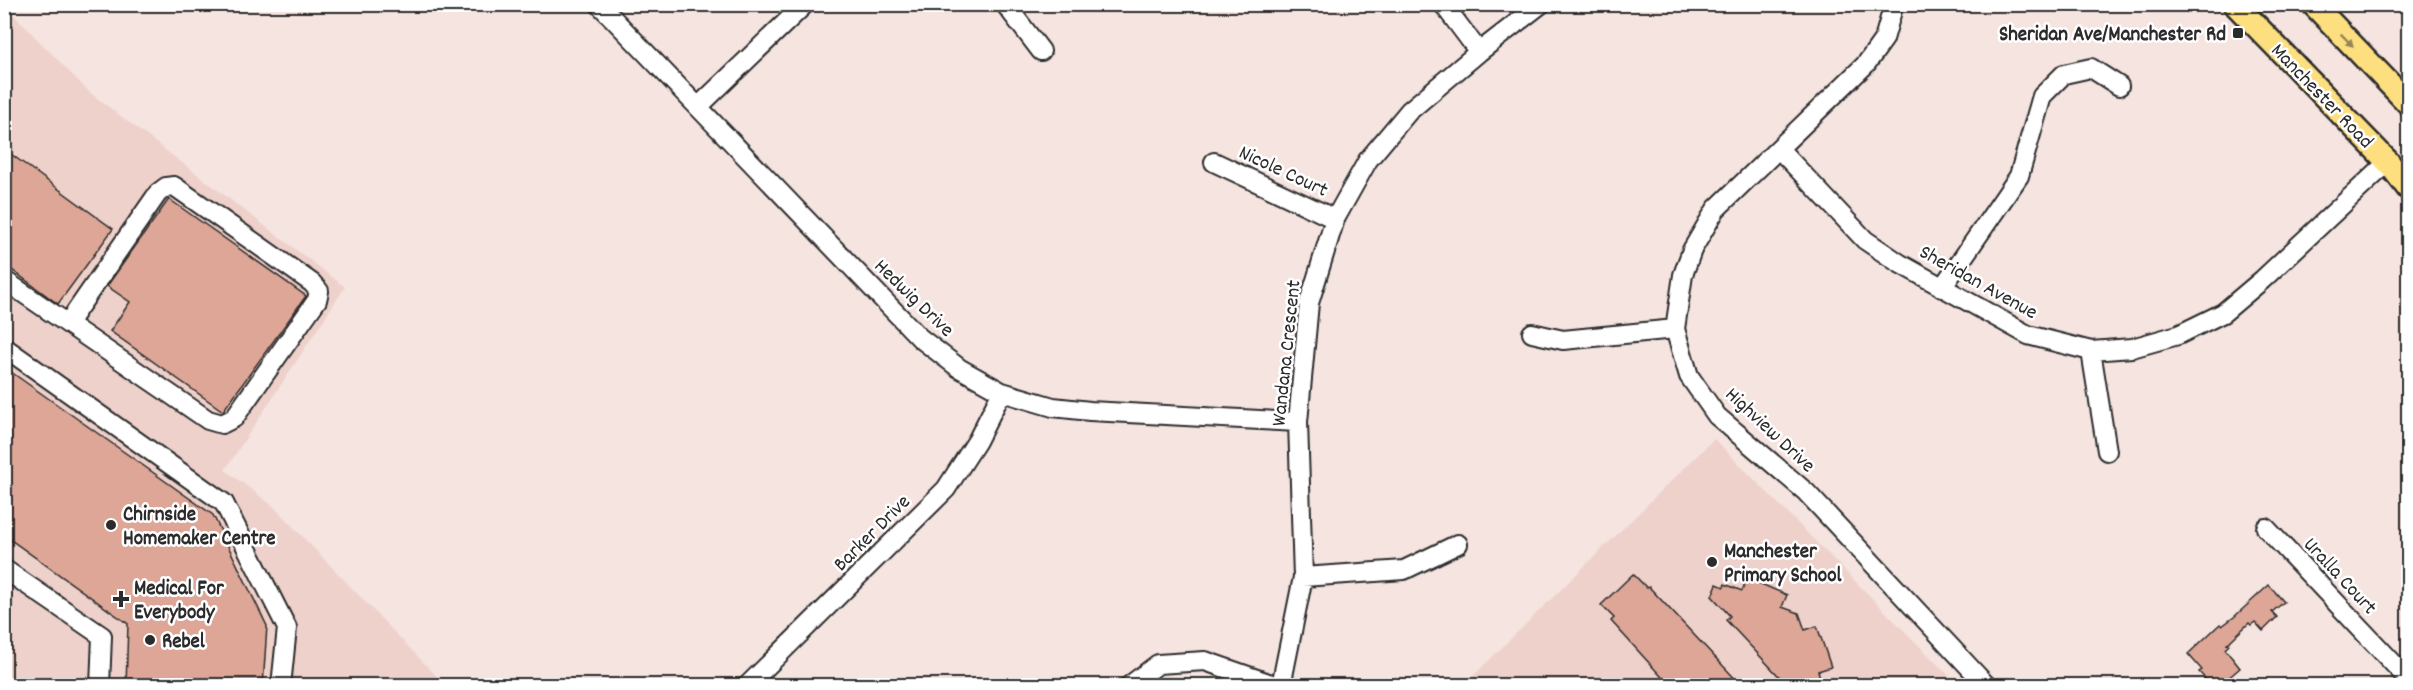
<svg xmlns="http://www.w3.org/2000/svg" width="2413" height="690" font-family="Dekko,sans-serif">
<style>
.built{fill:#eed1ca}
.building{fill:#dda696;stroke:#2b2b2b;stroke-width:1.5}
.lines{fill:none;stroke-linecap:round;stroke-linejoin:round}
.minor-casing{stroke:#2b2b2b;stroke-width:22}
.major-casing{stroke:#2b2b2b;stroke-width:27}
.minor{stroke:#fff;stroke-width:18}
.major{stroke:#fedf80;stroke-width:22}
.oneway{fill:#948556}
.poi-dot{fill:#2b2b2b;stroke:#fff;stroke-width:2}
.labels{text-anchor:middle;stroke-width:5;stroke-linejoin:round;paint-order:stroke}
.poi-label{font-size:21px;font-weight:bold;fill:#2b2b2b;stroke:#fff;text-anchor:start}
.street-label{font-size:21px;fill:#2b2b2b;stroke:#fff}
</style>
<rect width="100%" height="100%" fill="#f5e4e0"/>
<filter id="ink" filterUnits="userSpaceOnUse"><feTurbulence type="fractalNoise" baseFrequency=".0167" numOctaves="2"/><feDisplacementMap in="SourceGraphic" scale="12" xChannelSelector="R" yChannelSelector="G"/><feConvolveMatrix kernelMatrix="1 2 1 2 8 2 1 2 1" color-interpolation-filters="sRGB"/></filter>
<g filter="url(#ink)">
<path class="built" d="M4,5L89,92L345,287L225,470L272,505L445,685H5Z
M1714,439L1958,685L1463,686Z"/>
<path class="building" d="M4,149L113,229L58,304L4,264Z
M169,199L306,296L223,411L110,331L130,302L107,286Z
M4,367L213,515L267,626L263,686H126L128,624L4,535Z
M1633,574L1647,588L1649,587L1742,686H1670L1611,621L1614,618L1601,605Z
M1747,578L1787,595L1782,607L1799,613L1805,630L1817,626L1831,667L1818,671L1823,686H1788L1726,620L1730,616L1712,596L1717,584L1724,587L1725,584L1742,591Z
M2269,585L2284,602L2272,612L2277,617L2263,631L2255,622L2251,625L2249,623L2227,644L2229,645L2225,649L2240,668L2226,680L2224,678L2216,686H2212L2199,672L2202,670L2188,654L2220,624L2222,626L2234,617Z"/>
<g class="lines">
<g class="minor-casing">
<path id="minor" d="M599,4L920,338L959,368L1002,392L1053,407L1090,411L1298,422
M1005,4L1041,51
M1443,4L1479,52
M1894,4L1884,39L1866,64L1716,209L1692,250L1683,275L1675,329L1689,376L1717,416L1806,492L1987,686
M698,107L805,4
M1780,150L1865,240L1899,263L2028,335L2091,351L2132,348L2178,335L2223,313L2262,280L2388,162
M1214,162L1335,219
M4,280L208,420L222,424L234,418L317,300L319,291L312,283L174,186L166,187L158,193L68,323
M1942,288L2019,176L2042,96L2064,74L2091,68L2119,86
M1532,333L1563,340L1675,329
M4,347L224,503L287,628L281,686
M2091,351L2107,451
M2266,528L2408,679
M4,569L102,636L100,686
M1303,577L1404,570L1458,544
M747,686L946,489L977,441L1002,392
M1129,686L1158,664L1205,661L1277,686
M1281,686L1303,577L1298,422L1309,303L1335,219L1368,160L1409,111L1479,52L1541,4"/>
</g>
<g class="major-casing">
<path id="major" d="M2235,4L2388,162L2408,188
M2313,4L2408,103"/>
</g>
<use href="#minor" class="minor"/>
<use href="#major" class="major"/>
</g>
<defs><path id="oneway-solid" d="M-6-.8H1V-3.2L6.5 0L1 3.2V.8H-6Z" transform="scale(1.5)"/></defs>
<use class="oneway" href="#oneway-solid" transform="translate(2347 40) rotate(45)"/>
</g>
<g class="poi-dot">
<rect x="2232" y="27" width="12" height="12" rx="3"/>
<circle cx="111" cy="525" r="6"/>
<circle cx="1712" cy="562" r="6"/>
<path d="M118 590h6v6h6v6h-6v6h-6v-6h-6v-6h6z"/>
<circle cx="150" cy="640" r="6"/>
</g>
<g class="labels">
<g class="poi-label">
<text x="2226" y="40" text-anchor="end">Sheridan Ave/Manchester Rd</text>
<text x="123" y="520">Chirnside<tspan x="123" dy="24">Homemaker Centre</tspan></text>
<text x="1724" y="557">Manchester<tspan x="1724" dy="24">Primary School</tspan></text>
<text x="134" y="594">Medical For<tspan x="134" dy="24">Everybody</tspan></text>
<text x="162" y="647">Rebel</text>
</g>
<g class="street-label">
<text transform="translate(2323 95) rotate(46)" y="7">Manchester Road</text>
<text transform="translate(1284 170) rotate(25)" y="7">Nicole Court</text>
<text transform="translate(1979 281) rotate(29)" y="7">Sheridan Avenue</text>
<text transform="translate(915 297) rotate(44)" y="7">Hedwig Drive</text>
<text transform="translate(1285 353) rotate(-84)" y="7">Wandana Crescent</text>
<text transform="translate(1771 429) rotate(43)" y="7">Highview Drive</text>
<text transform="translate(871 532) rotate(-45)" y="7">Barker Drive</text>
<text transform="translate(2341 575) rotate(47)" y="7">Uralla Court</text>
</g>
</g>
<rect width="2413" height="690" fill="none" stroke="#fff" stroke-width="24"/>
<rect x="12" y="12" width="2389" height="666" fill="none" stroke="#2b2b2b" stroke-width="2" filter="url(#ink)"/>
</svg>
